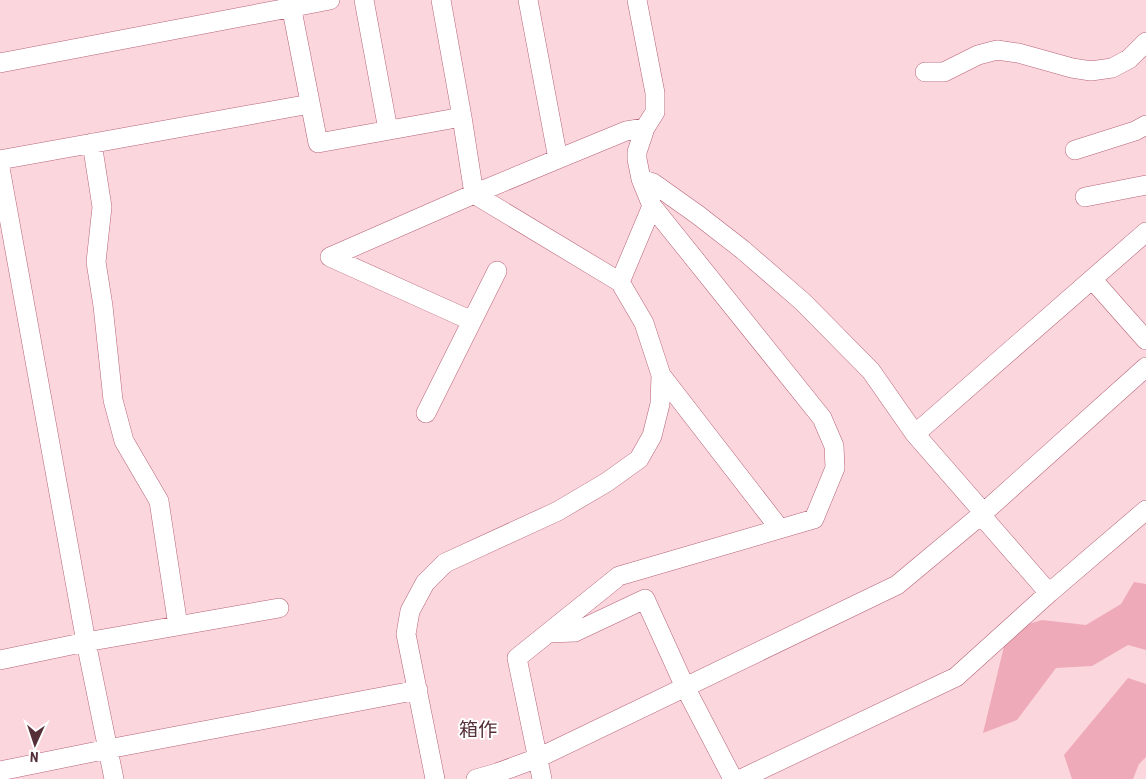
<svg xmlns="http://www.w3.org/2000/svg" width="1146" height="779" font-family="'Roboto Condensed','Noto Sans JP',sans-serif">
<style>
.green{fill:#eeaab8}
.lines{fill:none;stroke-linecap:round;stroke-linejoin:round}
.minor-casing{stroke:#b56377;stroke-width:20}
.minor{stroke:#fff;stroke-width:19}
.labels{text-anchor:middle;stroke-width:4;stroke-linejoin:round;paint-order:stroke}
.neighbourhood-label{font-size:19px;fill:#542f38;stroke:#fff}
</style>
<rect width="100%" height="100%" fill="#fcd6dd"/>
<path class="green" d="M1134,582L1146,584V650L1128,645L1092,666L1056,668L1017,720L983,733L1008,630L1042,620L1086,625L1121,604Z
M1128,678L1146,684V757L1139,764L1133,779H1072L1064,755Z"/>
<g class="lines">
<g class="minor-casing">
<path id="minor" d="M290,0L318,143L462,117L474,194L620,282L644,323L661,375L660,404L652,436L639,459L607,482L558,511L445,563L425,583L410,611L406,634L435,779
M364,0L388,130
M441,0L462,117
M528,0L558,159
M0,63L330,0
M925,72H944L978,55L997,50L1018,53L1072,68L1091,71L1112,68L1129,59L1146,42
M92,143L102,207L96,262L103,306L113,400L124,441L159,501L178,626
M1075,150L1135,131L1146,125
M0,160L310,104
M0,168L86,642L114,779
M641,179L653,183L698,215L743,250L803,302L871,371L915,434L983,512
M1085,197L1146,185
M1092,279L1146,340
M620,282L652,206
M472,321L330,257L474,194L558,159L626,131L645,128
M661,375L780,529
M426,413L497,271
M915,434L1146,232
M981,515L1049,593
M548,633L575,632L645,599L685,687L733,779
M0,660L86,642L279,608
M0,771L108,749L418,690
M476,779L497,773L538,758L897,585L981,515L1146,367
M542,779L517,658L619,576L814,519L835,468L834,446L822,418L652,206L641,179L637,159V152L645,128L655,112V93L637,0
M741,779L956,677L1049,593L1146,510"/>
</g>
<use href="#minor" class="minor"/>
</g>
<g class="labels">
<g class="neighbourhood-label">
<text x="478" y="736">箱作</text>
</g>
</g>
<g transform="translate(35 744) rotate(183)" stroke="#ffffff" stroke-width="4" paint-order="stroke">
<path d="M0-4L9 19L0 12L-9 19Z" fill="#542f38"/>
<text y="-8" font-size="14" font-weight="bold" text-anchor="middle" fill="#542f38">N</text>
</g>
</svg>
